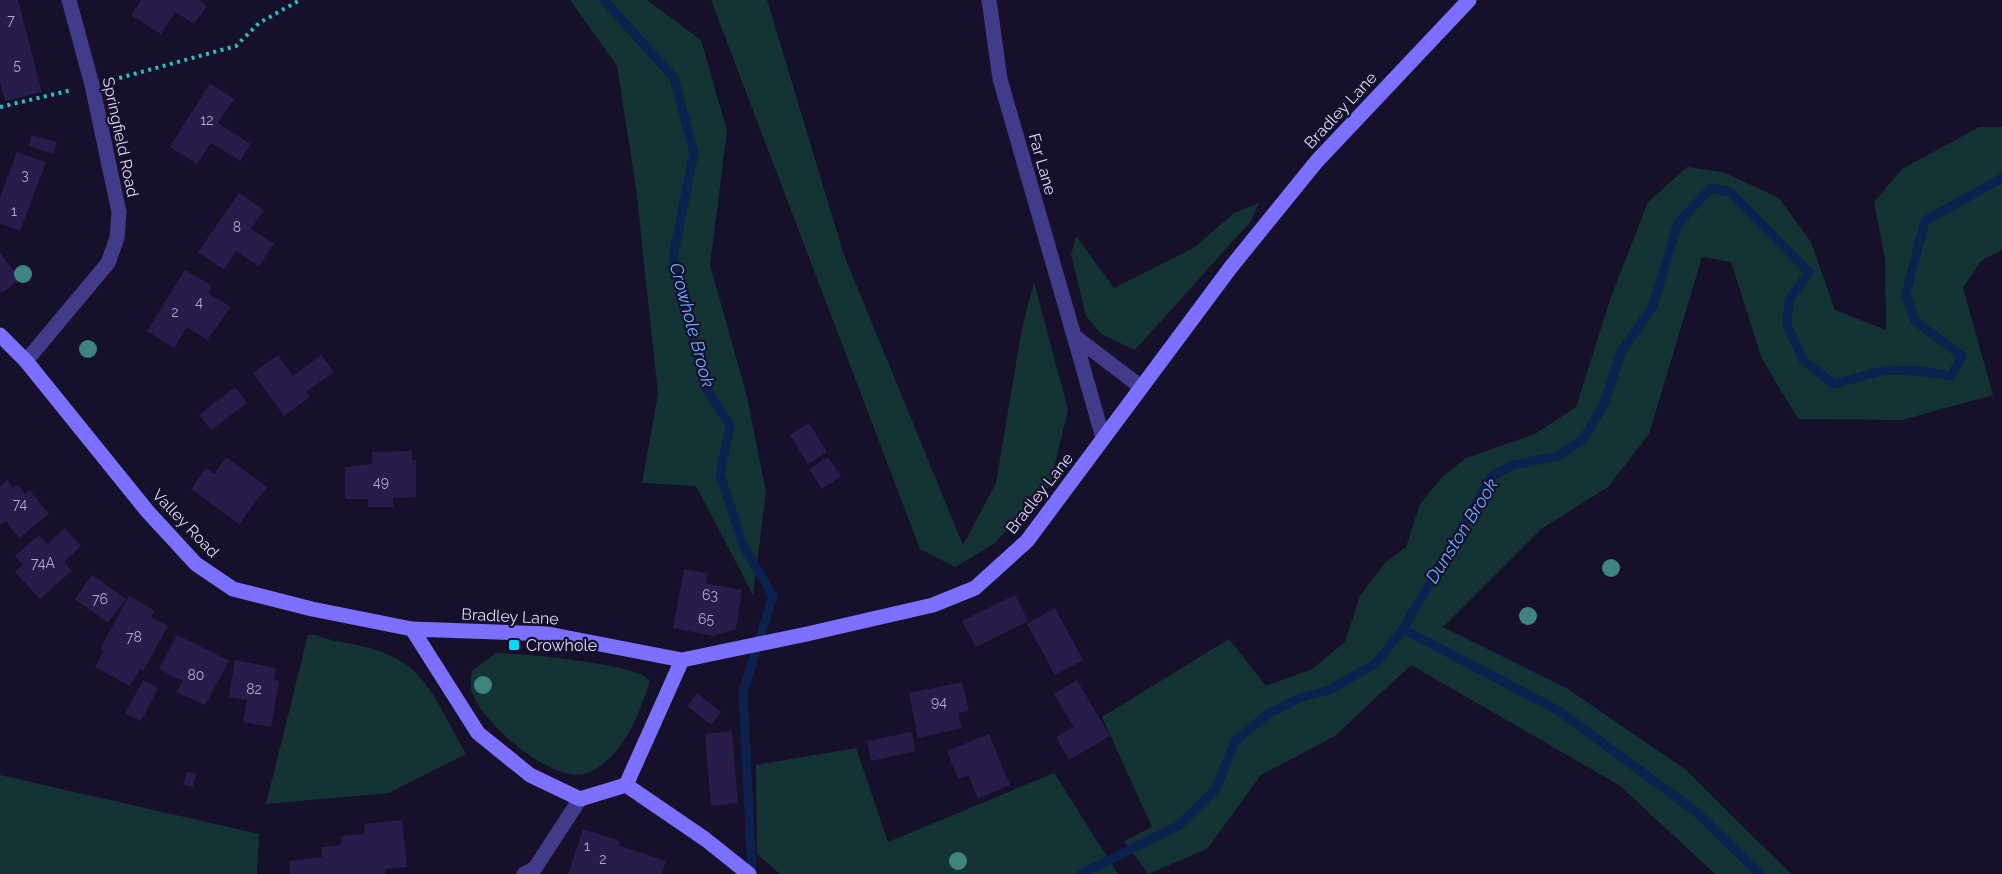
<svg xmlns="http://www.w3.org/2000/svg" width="2002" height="874" font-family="Raleway,sans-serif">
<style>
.green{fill:#133334}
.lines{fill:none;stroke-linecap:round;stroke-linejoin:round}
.stream{stroke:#0c214d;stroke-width:9}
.building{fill:#281c4b}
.path{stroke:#2fbdbc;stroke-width:4;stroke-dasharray:3 4.5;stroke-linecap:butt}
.lane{stroke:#423b89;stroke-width:15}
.street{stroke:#423b89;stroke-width:15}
.secondary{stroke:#7b70ff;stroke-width:15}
.tree{fill:#408481}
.poi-dot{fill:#05d9ff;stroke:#16102a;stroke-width:2}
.labels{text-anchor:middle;stroke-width:4.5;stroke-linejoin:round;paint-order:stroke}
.number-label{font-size:14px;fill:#b1aad2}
.street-label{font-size:16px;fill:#dfd9ff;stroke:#16102a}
.poi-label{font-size:16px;fill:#dfd9ff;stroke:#16102a;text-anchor:start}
.water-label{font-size:18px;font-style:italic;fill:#67b0ff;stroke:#16102a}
</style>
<rect width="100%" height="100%" fill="#16102a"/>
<path class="green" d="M570,0H647L701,40L727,131L710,265L747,396L766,492L753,595L696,486L642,483L658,394L636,188L617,66Z
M711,0H767L844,255L963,545L996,483L1022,328L1034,282L1068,410L1050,485L994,544L955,567L920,549Z
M1979,127H2002V250L1981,261L1963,288L1993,395L1902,420L1798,419L1762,359L1731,262L1702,257L1649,434L1608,487L1541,529L1443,627L1568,689L1686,770L1791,874H1715L1619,785L1411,665L1335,736L1261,775L1207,849L1148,874L1124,841L1152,827L1102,717L1229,639L1266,686L1312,669L1345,642L1360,596L1384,564L1406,547L1420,504L1443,476L1466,458L1535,434L1576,407L1611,297L1648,202L1687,167L1723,172L1779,198L1811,242L1835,310L1886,330L1885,259L1874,202L1902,169Z
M1259,203L1251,221L1135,350L1101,334L1086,316L1071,255L1076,236L1114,288L1195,247L1234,213Z
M308,635C318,634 325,639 335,641C422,653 427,684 466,754L389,793L266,804Z
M496,653C519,653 639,664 649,680V685C637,717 623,759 587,773C554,786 479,721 471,689C470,682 471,677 472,671Z
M856,748L888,842L1054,773L1118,874H780L757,854L756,765Z
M0,775L259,834L257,874H0Z"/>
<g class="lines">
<path class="stream" d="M604,0L674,78L694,153L673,258L706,388L730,425L720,474L743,545L773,596L743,692L752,874
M1403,629L1559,711L1695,811L1760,874
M1081,874L1178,826L1216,789L1235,741L1268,714L1299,698L1329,690L1375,664L1403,629L1492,476L1513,465L1558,456L1583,439L1604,405L1621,352L1653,306L1678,223L1711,188L1730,192L1809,272L1789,300L1787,325L1803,360L1834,384L1885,370L1918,371L1951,376L1962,356L1915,321L1906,294L1925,221L2002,178"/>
</g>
<path class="building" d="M0,0H18L42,92L5,101L0,82Z
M141,0H198L207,6L194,24L175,12L161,34L131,15Z
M210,83L234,99L218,123L251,144L240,161L211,143L197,164L170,147Z
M32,135L57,142L53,154L28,146Z
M17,152L46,162L20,231L0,223V197Z
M239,193L264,210L251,229L274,244L259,266L236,251L224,270L198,252Z
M0,253L20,279L2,293L0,290Z
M185,270L212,286L208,293L231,307L207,340L187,327L174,348L147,331Z
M278,355L293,376L321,355L334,372L306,392L310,397L284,416L253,373Z
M235,387L247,403L211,430L199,415Z
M809,423L827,452L808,464L790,435Z
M412,451V460H416V497L393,498V507H368V499H345V467L372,464V452Z
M226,457L267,487L239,524L191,489L206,468L214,474Z
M828,457L841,476L822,489L809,469Z
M7,480L13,488L18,485L25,494L29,490L49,514L19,538L6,521L0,525V486Z
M65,528L81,546L64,562L72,571L40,599L15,572L23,565L15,556L39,535L47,544Z
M684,569L708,573L706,583L742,590L736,629L713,636L673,628Z
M92,575L126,599L108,623L75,599Z
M1015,595L1028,621L976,647L962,621Z
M129,596L154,610L151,617L168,626L143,671L140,669L130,686L95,667L104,651L100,649Z
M1055,608L1083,660L1055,675L1027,624Z
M177,635L229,661L205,705L176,692L183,681L159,669Z
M235,660L276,668L274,680L279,681L271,727L243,722L247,700L229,697Z
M143,680L158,688L141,721L125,714Z
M1077,680L1110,736L1069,760L1056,737L1074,727L1054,694Z
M962,682L969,711L958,713L962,728L918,738L909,693Z
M697,693L721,712L711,725L687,706Z
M732,731L738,803L711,806L705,734Z
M911,732L916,751L871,761L867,741Z
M989,734L1010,785L978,799L968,775L958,779L947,751Z
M187,772L196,774L193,787L183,785Z
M402,820L407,867L385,869V874H290L289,861L322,857L321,847L341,845V836L365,834L364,824Z
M583,829L620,841L618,845L666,861L662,874H568Z"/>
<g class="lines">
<path class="path" d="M112,80L236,46L259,23L300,0
M0,107L72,90"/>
<path class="lane" d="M524,874L535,868L580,799"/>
<path class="street" d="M989,0L1000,79L1074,336L1141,387
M1074,336L1103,438
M26,361L108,263L117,238L119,212L92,85L69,0"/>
<path class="secondary" d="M0,335L26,361L148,512L196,564L233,589L312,609L412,629L548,634L682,660L807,634L933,605L975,588L1027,541L1231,267L1317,161L1469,0
M412,629L478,733L530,775L580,799L626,785L705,839L749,874
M626,785L682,660"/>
</g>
<g class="tree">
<circle cx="23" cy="274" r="9"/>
<circle cx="88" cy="349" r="9"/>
<circle cx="1611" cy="568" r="9"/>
<circle cx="1528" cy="616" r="9"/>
<circle cx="483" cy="685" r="9"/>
<circle cx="958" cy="861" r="9"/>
</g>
<rect class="poi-dot" x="508" y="639" width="12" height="12" rx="3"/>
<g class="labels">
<g class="number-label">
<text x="11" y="25">7</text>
<text x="17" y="70">5</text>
<text x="207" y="125">12</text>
<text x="25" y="180">3</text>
<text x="14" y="216">1</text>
<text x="237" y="232">8</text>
<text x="199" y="307">4</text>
<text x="175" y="317">2</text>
<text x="381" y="487">49</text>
<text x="20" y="509">74</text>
<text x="43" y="568">74A</text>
<text x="710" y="600">63</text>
<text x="100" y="604">76</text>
<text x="706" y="624">65</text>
<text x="134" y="642">78</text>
<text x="196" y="680">80</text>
<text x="254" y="694">82</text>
<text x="939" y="707">94</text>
<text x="587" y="851">1</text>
<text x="603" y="864">2</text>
</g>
<g class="street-label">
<text transform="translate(1340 110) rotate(-47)" y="6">Bradley Lane</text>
<text transform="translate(121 137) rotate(78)" y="6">Springfield Road</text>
<text transform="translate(1043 164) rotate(74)" y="6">Far Lane</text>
<text transform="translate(1039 493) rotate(-52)" y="6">Bradley Lane</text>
<text transform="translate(186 523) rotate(46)" y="6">Valley Road</text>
<text transform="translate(510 616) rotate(3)" y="6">Bradley Lane</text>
</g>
<g class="poi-label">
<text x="526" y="651">Crowhole</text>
</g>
<g class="water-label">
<text transform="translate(692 325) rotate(75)" y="6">Crowhole Brook</text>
<text transform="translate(1462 531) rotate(-58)" y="6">Dunston Brook</text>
</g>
</g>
</svg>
